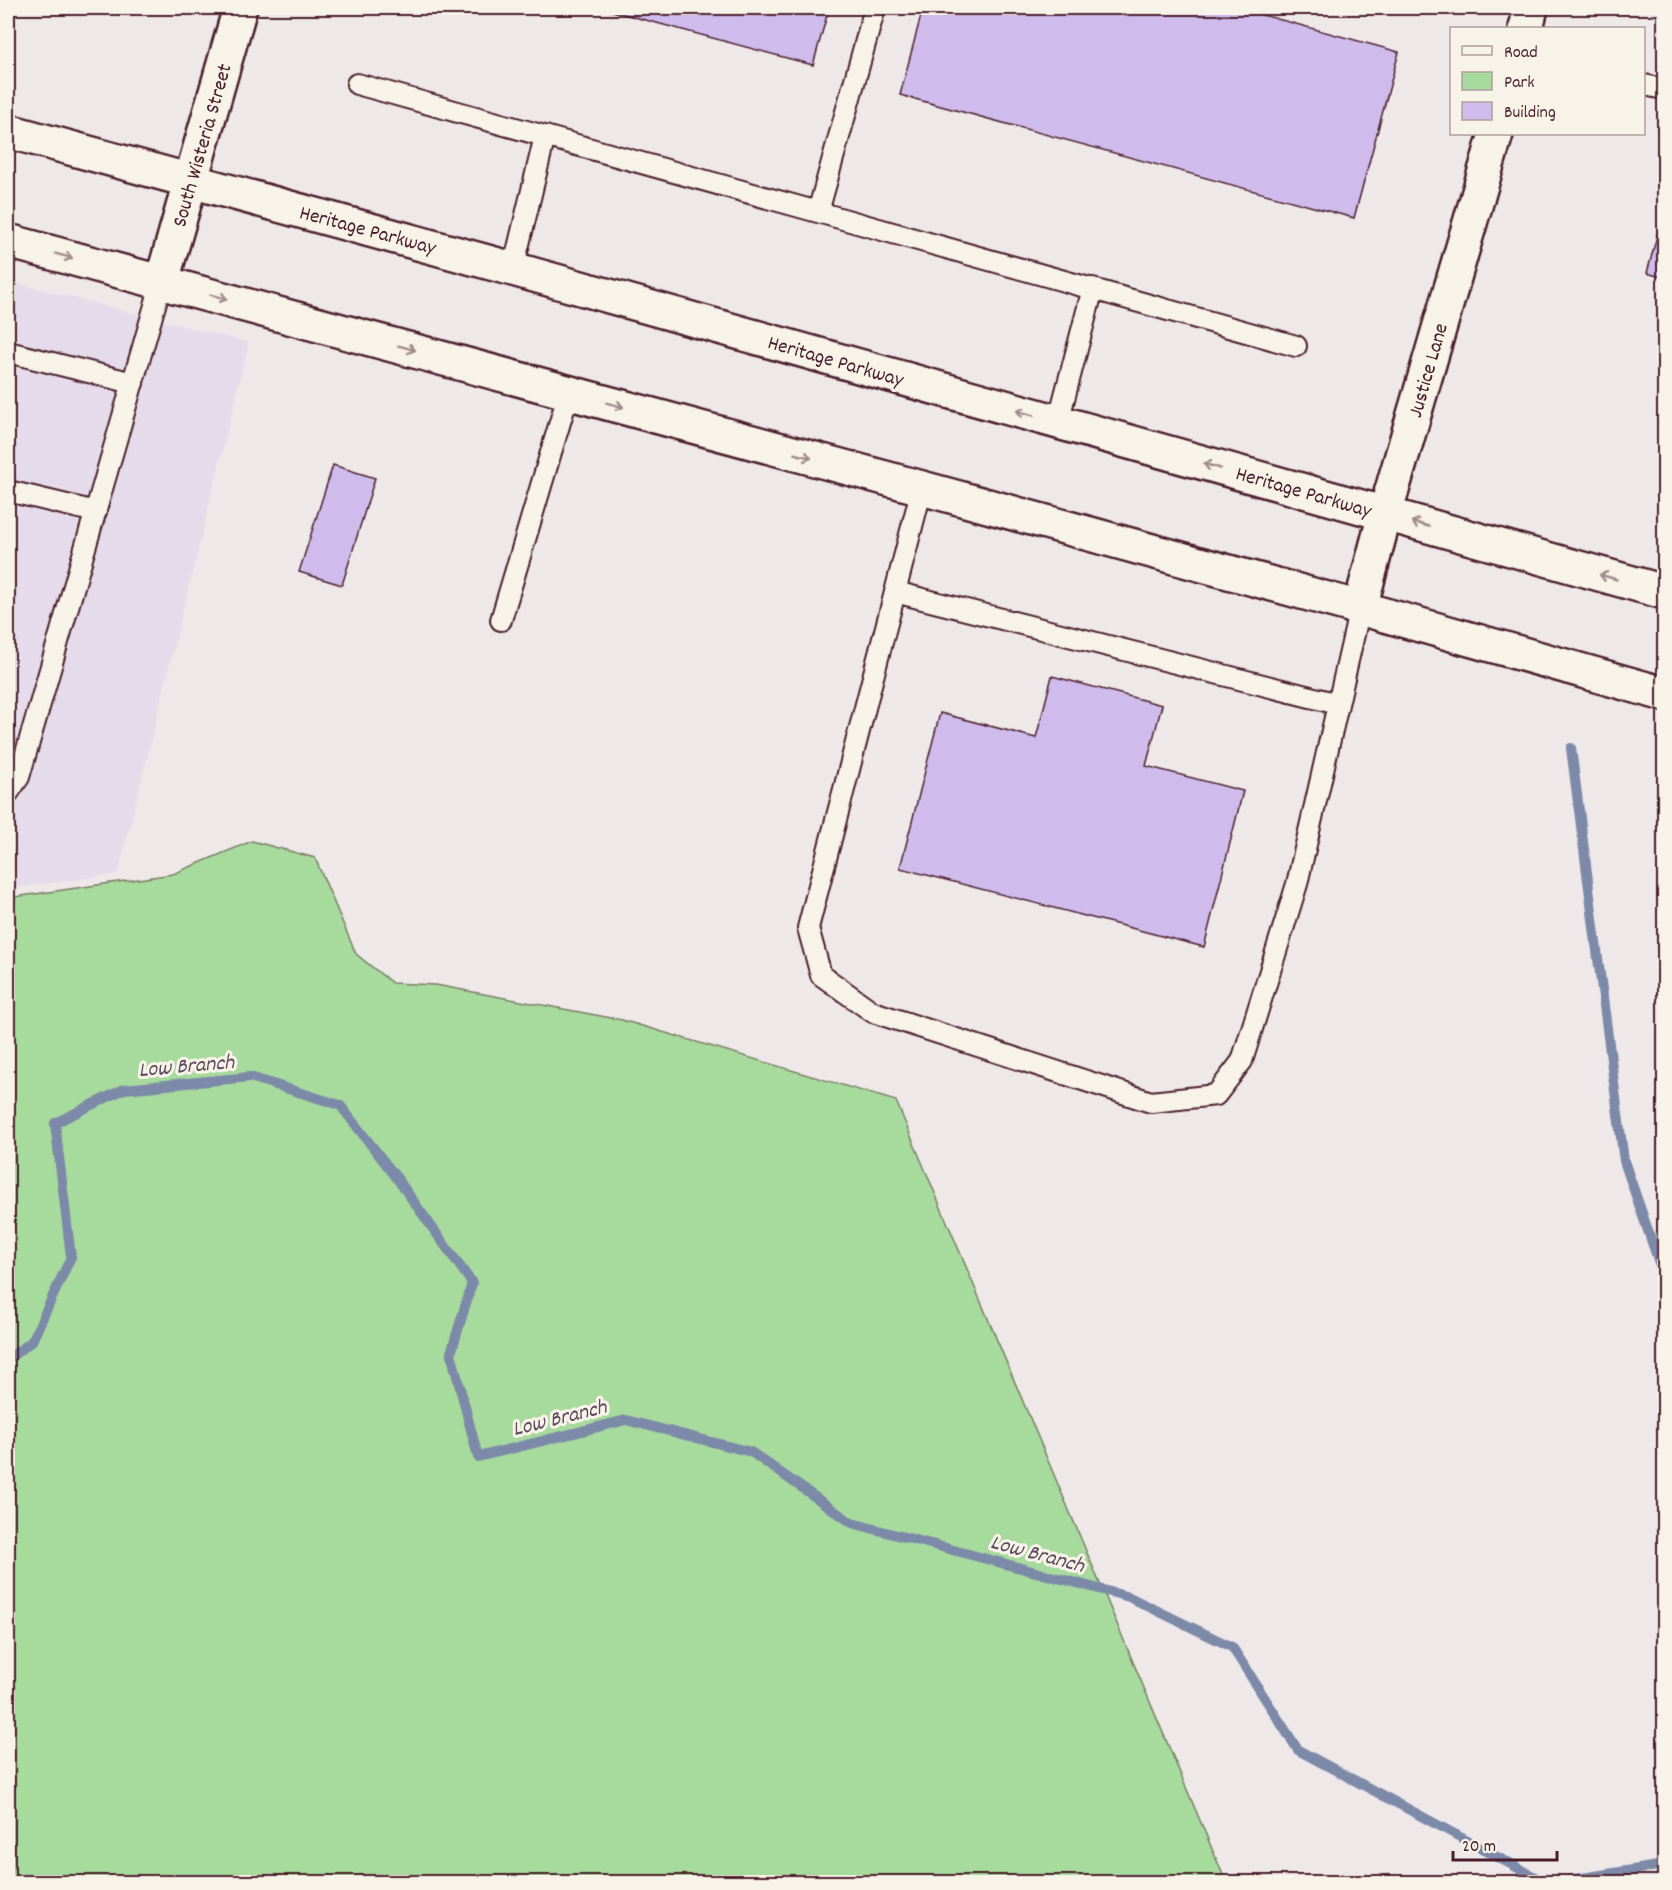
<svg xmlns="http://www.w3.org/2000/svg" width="1672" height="1890" font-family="Dekko,sans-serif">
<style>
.built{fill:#e5dbea}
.green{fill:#a7db9d;stroke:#787d64;stroke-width:1.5}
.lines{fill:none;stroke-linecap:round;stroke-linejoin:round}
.stream{stroke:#7c89a8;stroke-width:10}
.building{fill:#cfbced;stroke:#4a1f2b;stroke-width:1.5}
.lane-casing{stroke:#4a1f2b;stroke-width:24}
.street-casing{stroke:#4a1f2b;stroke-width:38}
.secondary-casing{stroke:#4a1f2b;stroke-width:38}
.lane{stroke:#f7f3e8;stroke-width:20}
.street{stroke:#f7f3e8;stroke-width:33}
.secondary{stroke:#f7f3e8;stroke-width:33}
.oneway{stroke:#a0898a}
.labels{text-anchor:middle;stroke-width:6;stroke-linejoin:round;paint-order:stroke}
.street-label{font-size:21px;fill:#4a1f2b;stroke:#f7f3e8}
.water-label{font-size:22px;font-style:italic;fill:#5f4b5f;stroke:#f7f3e8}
</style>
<rect width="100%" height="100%" fill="#efe8e9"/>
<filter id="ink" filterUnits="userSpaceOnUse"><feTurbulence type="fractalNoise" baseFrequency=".0167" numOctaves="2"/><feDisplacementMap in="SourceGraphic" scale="12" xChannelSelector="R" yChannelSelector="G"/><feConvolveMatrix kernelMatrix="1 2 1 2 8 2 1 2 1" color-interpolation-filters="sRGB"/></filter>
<g filter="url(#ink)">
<path class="built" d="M8,281L249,343L118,874L8,889Z"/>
<path class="green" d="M252,841L315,858L356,954L392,983L436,985L622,1020L896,1101L1226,1882H8V898L173,874Z"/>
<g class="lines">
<path class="stream" d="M1571,748L1624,1161L1664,1277
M8,1359L32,1341L71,1257L55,1123L124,1089L250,1077L340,1105L396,1177L472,1283L451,1353L478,1457L626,1420L751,1452L852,1523L1129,1597L1232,1647L1298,1750L1544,1882
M1557,1882L1664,1865"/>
</g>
<path class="building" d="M601,8H829L813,65Z
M923,8H1237L1399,52L1354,218L900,95Z
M1658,232L1664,234V278L1647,273Z
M333,465L375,478L342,585L299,572Z
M1052,676L1162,705L1146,766L1243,791L1204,947L900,868L940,713L1036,738Z"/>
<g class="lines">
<g class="lane-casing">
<path id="lane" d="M875,8L818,212L1296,346
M357,84L818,212
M1644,85L1664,89
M513,269L545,136
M8,352L133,383
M1058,422L1093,288
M922,488L808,928L821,975L873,1012L1151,1102L1216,1095L1242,1061L1297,884L1360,608
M8,491L96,512
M895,592L1338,704
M501,620L569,392
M8,793L19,777L162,281"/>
</g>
<g class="street-casing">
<path id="street" d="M1526,28L1531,8
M1360,608L1385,514L1496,134"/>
</g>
<g class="secondary-casing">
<path id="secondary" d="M8,131L513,269L1664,592
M8,241L922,488L1360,608L1664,694
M162,281L240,8"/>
</g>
<use href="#lane" class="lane"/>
<use href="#street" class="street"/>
<use href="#secondary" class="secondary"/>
</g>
<defs><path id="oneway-shaft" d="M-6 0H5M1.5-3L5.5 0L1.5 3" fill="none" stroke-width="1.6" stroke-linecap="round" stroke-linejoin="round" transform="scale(1.5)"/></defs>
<g class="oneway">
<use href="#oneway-shaft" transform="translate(64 256) rotate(15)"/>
<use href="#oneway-shaft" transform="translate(219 297) rotate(15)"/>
<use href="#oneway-shaft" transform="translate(407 348) rotate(15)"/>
<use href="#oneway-shaft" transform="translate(615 405) rotate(15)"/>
<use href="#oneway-shaft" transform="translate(1025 413) rotate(-164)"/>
<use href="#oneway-shaft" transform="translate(803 456) rotate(15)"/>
<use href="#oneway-shaft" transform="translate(1212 466) rotate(-164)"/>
<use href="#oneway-shaft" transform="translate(1420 524) rotate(-164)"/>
<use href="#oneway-shaft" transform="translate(1608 577) rotate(-164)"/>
</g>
</g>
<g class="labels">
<g class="street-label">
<text transform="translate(201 145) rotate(-74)" y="7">South Wisteria Street</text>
<text transform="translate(368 229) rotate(15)" y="7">Heritage Parkway</text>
<text transform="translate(836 360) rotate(16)" y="7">Heritage Parkway</text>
<text transform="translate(1427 370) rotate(-74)" y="7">Justice Lane</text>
<text transform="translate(1304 491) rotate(16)" y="7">Heritage Parkway</text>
</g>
<g class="water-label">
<text transform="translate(186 1064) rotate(-5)" y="8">Low Branch</text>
<text transform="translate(559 1416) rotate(-14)" y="8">Low Branch</text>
<text transform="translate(1038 1552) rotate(15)" y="8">Low Branch</text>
</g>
</g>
<rect width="1672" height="1890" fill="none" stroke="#f7f3e8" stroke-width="30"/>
<rect x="15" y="15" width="1642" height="1860" fill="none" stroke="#4a1f2b" stroke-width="2" filter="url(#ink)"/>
<rect x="1450" y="27" width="195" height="108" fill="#f7f3e8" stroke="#b29e9c" stroke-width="1.5"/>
<rect x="1462" y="46" width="30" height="9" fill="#f7f3e8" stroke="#b29e9c" stroke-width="1.5"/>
<text x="1504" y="57" font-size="18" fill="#4a1f2b">Road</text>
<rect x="1462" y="72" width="30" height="18" fill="#a7db9d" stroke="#b29e9c" stroke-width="1.5"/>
<text x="1504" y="87" font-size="18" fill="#4a1f2b">Park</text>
<rect x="1462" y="102" width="30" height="18" fill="#cfbced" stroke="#b29e9c" stroke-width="1.5"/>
<text x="1504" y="117" font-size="18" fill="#4a1f2b">Building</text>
<path d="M1453 1851v9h104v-9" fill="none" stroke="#4a1f2b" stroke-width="3"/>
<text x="1462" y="1851" font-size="18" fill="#4a1f2b" stroke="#f7f3e8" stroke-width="4.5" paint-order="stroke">20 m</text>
</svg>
